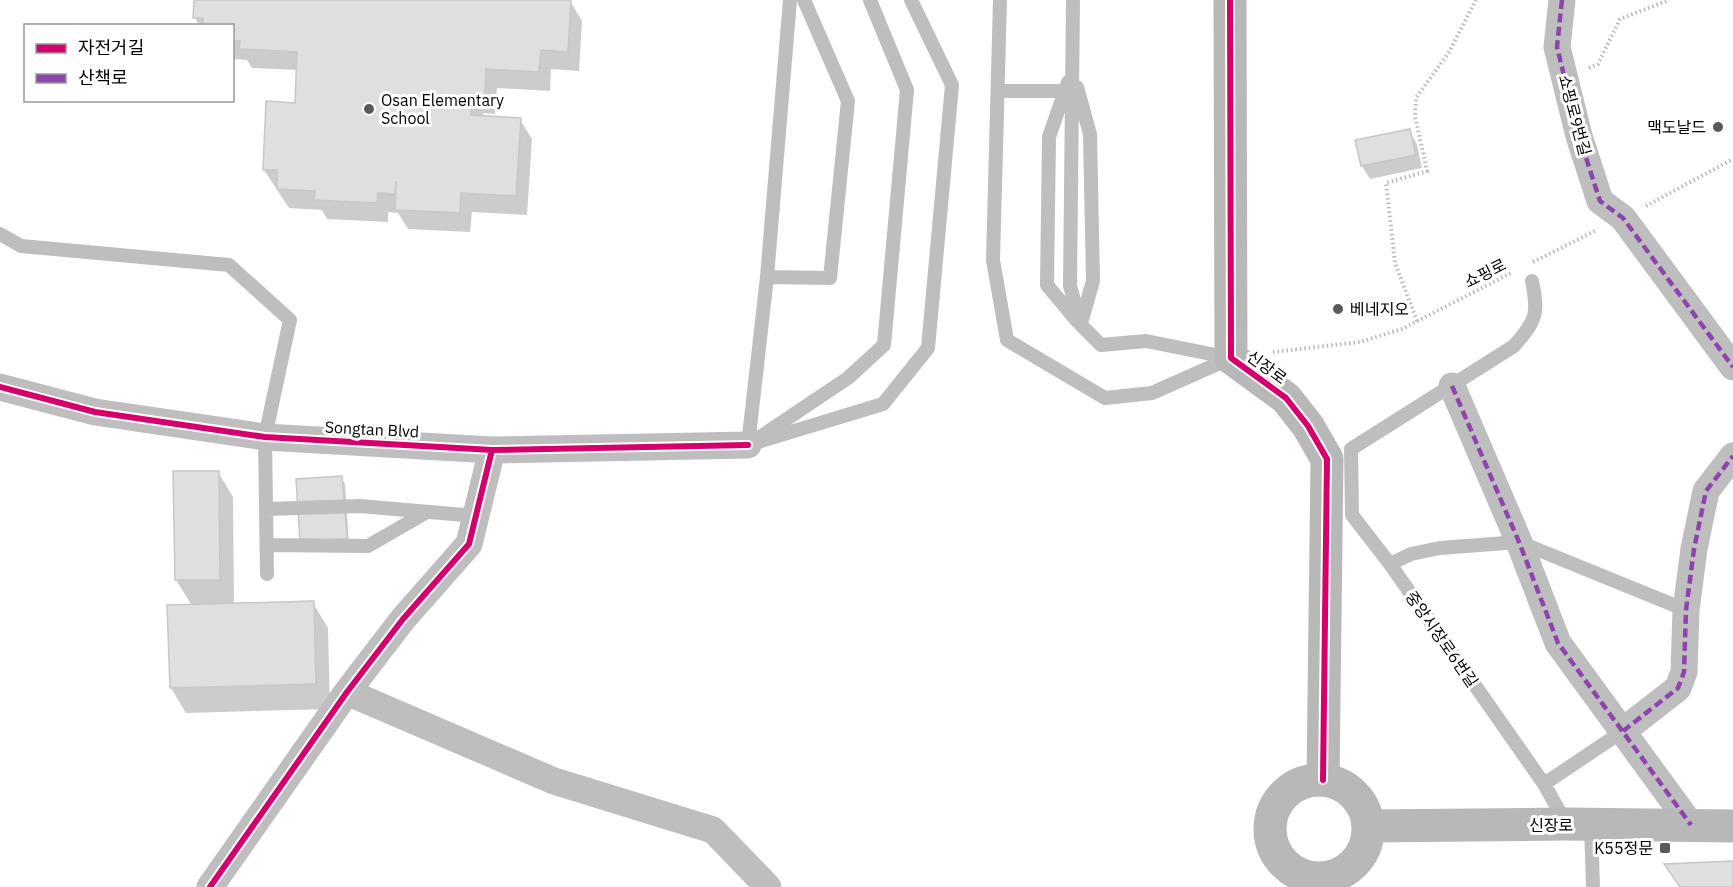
<svg xmlns="http://www.w3.org/2000/svg" width="1733" height="887" font-family="'IBM Plex Sans','Noto Sans KR',sans-serif">
<style>
.shadow{fill:#0003}
.building{fill:#dfdfdf;stroke:#c7c7c7;stroke-width:1.5}
.lines{fill:none;stroke-linecap:round;stroke-linejoin:round}
.path{stroke:#b9b9b9;stroke-width:4;stroke-dasharray:1.5 3;stroke-linecap:butt}
.lane{stroke:#bebebe;stroke-width:14}
.street{stroke:#bebebe;stroke-width:27}
.secondary{stroke:#b8b8b8;stroke-width:33}
.quiet{stroke:#8e44ad;stroke-width:4.5;stroke-dasharray:9 4.5;stroke-linecap:butt}
.cycleway-casing{stroke:#fff;stroke-width:10}
.cycleway{stroke:#d6006c;stroke-width:6}
.poi-dot{fill:#595959;stroke:#fff;stroke-width:2}
.labels{text-anchor:middle;stroke-width:6;stroke-linejoin:round;paint-order:stroke}
.poi-label{font-size:16px;fill:#000;stroke:#fff;text-anchor:start}
.street-label{font-size:16px;fill:#000;stroke:#fff}
</style>
<rect width="100%" height="100%" fill="#fff"/>
<path class="shadow" d="M195,0L570,1L582,21L579,71L551,69L550,91L497,88L495,114L483,113V117L520,120L532,139L527,215L472,212L470,232L408,229L398,213L388,212V222L327,219L322,210L289,208L264,170L296,104L298,70L252,68L247,60L232,59V26H199L195,17Z
M1409,131L1417,144L1422,168L1370,179L1362,166Z
M218,472L233,497L234,605L313,603L328,628L330,709L186,713L171,688L192,606L176,580Z
M341,478L345,484L349,544L305,547Z"/>
<path class="building" d="M194,0H571L568,52L541,50L539,72L486,69L485,95L472,94L471,115L521,118L516,196L461,193L460,213L395,210L396,181L395,194L378,193L377,203L314,200L315,191L277,189V170H263L266,101L295,103L297,52L239,49L240,41H232V26H203V18H193Z
M1410,129L1416,155L1361,166L1355,140Z
M173,471H219L220,580H175Z
M342,476L348,545L346,539L300,541L296,479Z
M314,601L316,684L170,688L167,605Z
M1733,861V887H1680L1664,864Z"/>
<g class="lines">
<path class="path" d="M1589,68L1598,64L1620,19L1669,0
M1646,206L1733,159
M1533,262L1597,230
M1417,321L1395,263L1386,183L1427,171L1415,116L1416,98L1449,52L1476,0
M1273,352L1360,342L1402,329L1513,272"/>
<path class="lane" d="M1000,0L993,260L1007,340L1105,398L1152,393L1231,358
M1073,0L1070,286L1081,325L1101,345L1146,341L1231,358
M1068,82L1049,137L1047,285L1077,321
M1077,87L1090,134L1093,281L1081,323
M998,91H1065
M0,234L21,246L229,265L290,320L265,437L267,574
M767,277L830,278L848,101L804,0
M1532,281C1539,315 1536,320 1514,346L1351,449L1352,515L1390,564L1544,784L1566,823
M760,437L848,378L884,345L907,90L870,0
M748,445L883,404L928,348L952,85L911,0
M748,445L767,277L790,0
M266,509L360,506L476,516
M267,545L368,546L427,512
M1390,564L1411,554L1440,548L1519,542L1686,610
M1544,784L1623,731
M1591,825L1593,887"/>
<path class="street" d="M1562,0L1557,47L1579,136L1600,201L1623,218L1733,367
M1452,386L1519,542L1558,643L1691,825
M0,387L95,412L265,437L492,450L748,445
M347,692L554,781L713,830L768,887
M1623,731L1678,688L1684,672L1686,610L1694,549L1706,491L1733,456
M210,887L347,692L403,619L469,544L492,450"/>
<path class="secondary" d="M1230,0L1231,358L1286,398L1308,426L1327,459L1323,780
M1270 829a49 49 0 1 1 98 0a49 49 0 1 1-98 0Z
M1368,826L1566,824L1733,826"/>
<path class="quiet" d="M1562,0L1557,47L1579,136L1600,201L1623,218L1733,367
M1452,386L1519,542L1558,643L1691,825
M1623,731L1678,688L1684,672L1686,610L1694,549L1706,491L1733,456"/>
<g class="cycleway-casing">
<path id="cycleway" d="M1230,0L1231,358L1286,398L1308,426L1327,459L1323,780
M0,387L95,412L265,437L492,450L748,445
M210,887L347,692L403,619L469,544L492,450"/>
</g>
<use href="#cycleway" class="cycleway"/>
</g>
<g class="poi-dot">
<circle cx="369" cy="109" r="6"/>
<circle cx="1718" cy="127" r="6"/>
<circle cx="1338" cy="309" r="6"/>
<rect x="1659" y="842" width="12" height="12" rx="3"/>
</g>
<g class="labels">
<g class="poi-label">
<text x="381" y="106">Osan Elementary<tspan x="381" dy="18">School</tspan></text>
<text x="1706" y="133" text-anchor="end">맥도날드</text>
<text x="1350" y="315">베네지오</text>
<text x="1653" y="854" text-anchor="end">K55정문</text>
</g>
<g class="street-label">
<text transform="translate(1575 115) rotate(75)" y="6">쇼핑로9번길</text>
<text transform="translate(1485 273) rotate(-27)" y="6">쇼핑로</text>
<text transform="translate(1267 367) rotate(36)" y="6">신장로</text>
<text transform="translate(372 429) rotate(3)" y="6">Songtan Blvd</text>
<text transform="translate(1442 639) rotate(55)" y="6">중앙시장로6번길</text>
<text x="1551" y="831">신장로</text>
</g>
</g>
<rect x="24" y="24" width="210" height="78" fill="#ffffff" stroke="#999999" stroke-width="1.5"/>
<rect x="36" y="44" width="30" height="9" fill="#d6006c" stroke="#999999" stroke-width="1.5"/>
<text x="78" y="54" font-size="18" fill="#000000">자전거길</text>
<rect x="36" y="74" width="30" height="9" fill="#8e44ad" stroke="#999999" stroke-width="1.5"/>
<text x="78" y="84" font-size="18" fill="#000000">산책로</text>
</svg>
